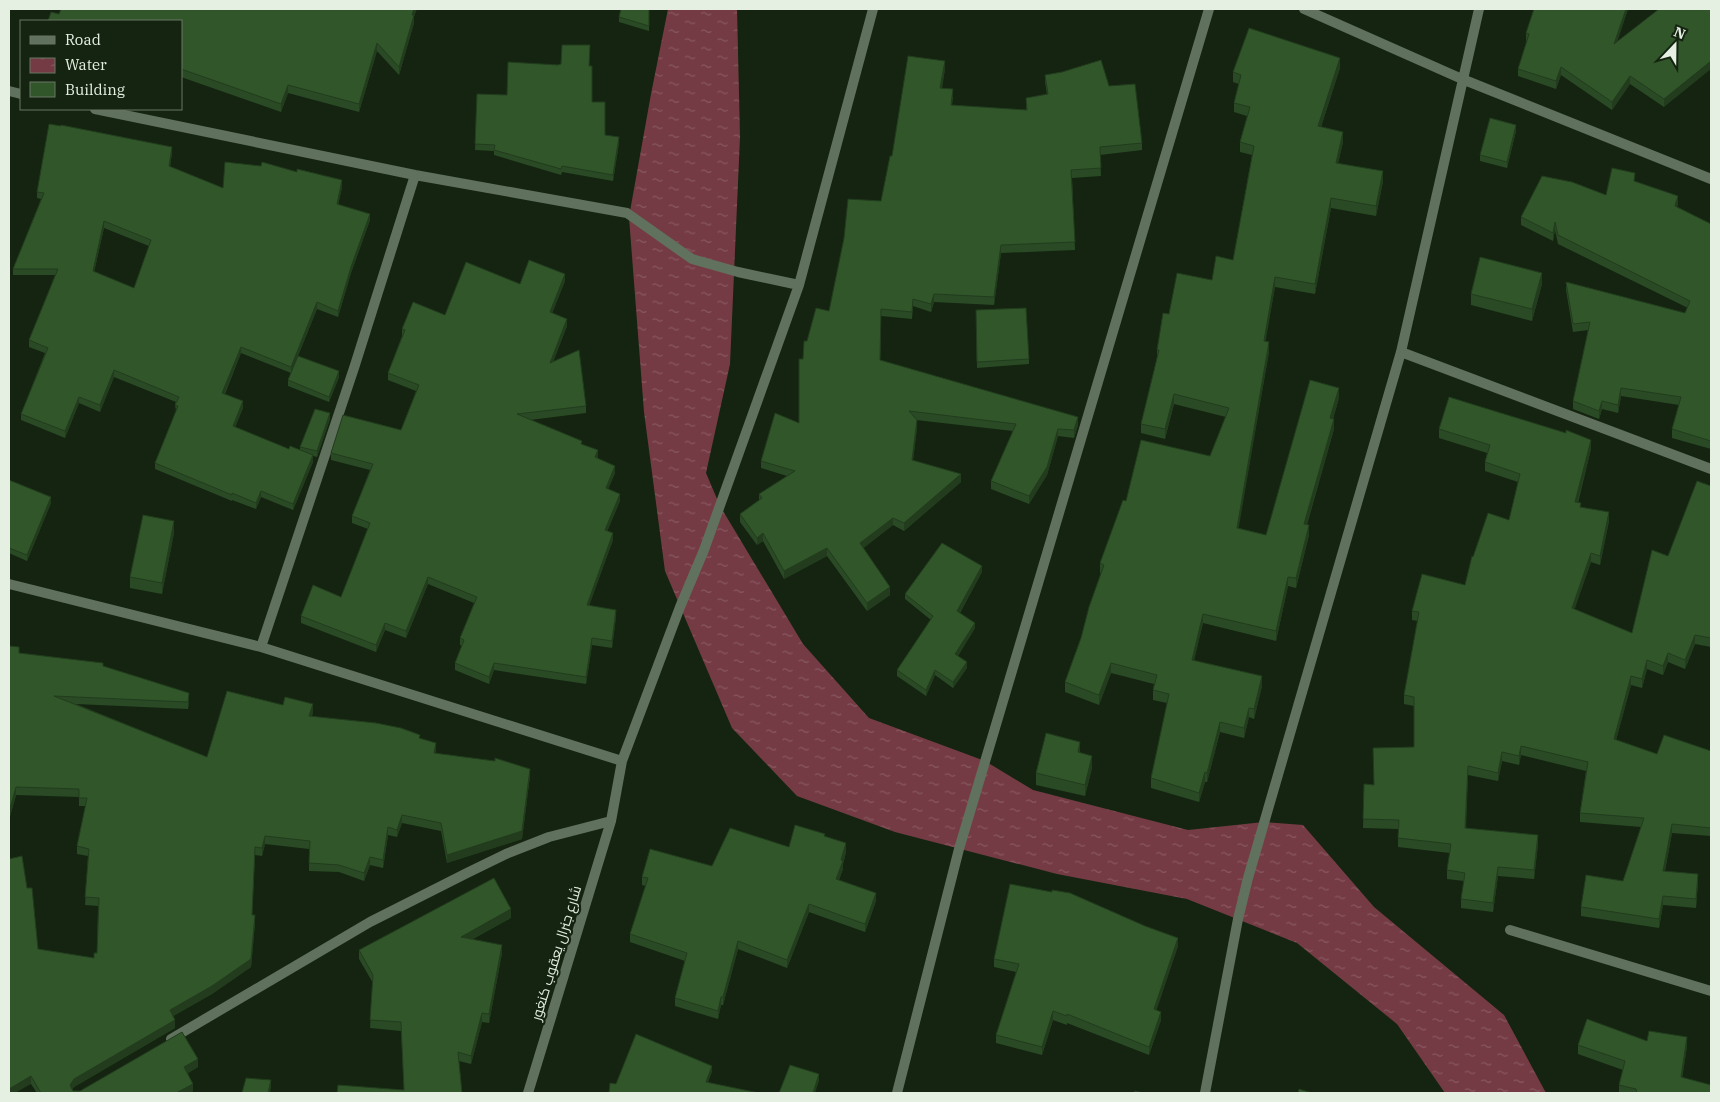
<svg xmlns="http://www.w3.org/2000/svg" width="1720" height="1102" font-family="'IBM Plex Serif',Cairo,serif">
<style>
.water{fill:url(#water-ripples)}
.lines{fill:none;stroke-linecap:round;stroke-linejoin:round}
.street{stroke:#60715d;stroke-width:10}
.wall{fill:#294a24;fill-rule:evenodd}
.shaded-wall{fill:#223c1d}
.building{fill:#30562a;stroke:#223c1d;fill-rule:evenodd}
.labels{text-anchor:middle;stroke-width:4.5;stroke-linejoin:round;paint-order:stroke}
.street-label{font-size:14px;fill:#e5f0e3;stroke:#142411}
</style>
<defs>
<pattern id="water-ripples" width="26" height="14" patternUnits="userSpaceOnUse" patternTransform="scale(1.25)"><rect width="26" height="14" fill="#753b45"/><path d="M2 4q2-2 4 0t4 0M15 11q2-2 4 0t4 0" fill="none" stroke="#885860"/></pattern>
</defs>
<rect width="100%" height="100%" fill="#142411"/>
<path class="water" d="M668,9H737L740,137L730,364L706,473L720,506L803,644L869,718L985,761L1033,790L1188,830L1264,822L1303,825L1374,907L1504,1015L1546,1093H1445L1397,1024L1297,943L1187,899L1057,874L895,832L797,796L732,728L665,571L644,412L629,217L651,94Z"/>
<g class="lines">
<path class="street" d="M1304,9L1462,79L1711,179
M9,91L21,94
M95,109L415,175L627,213L692,259L738,272L799,285
M1401,352L1711,469
M9,584L261,647L622,761
M261,647L355,365L415,175
M1510,930L1711,991
M171,1039L370,922L467,873L506,854L549,837L611,821
M528,1093L611,821L622,761L680,607L704,550L799,285L873,9
M897,1093L959,849L1209,9
M1205,1093L1238,919L1248,878L1401,352L1479,9"/>
</g>
<path class="wall" d="M649,9V31L619,22V17Z
M1534,9H1628L1617,41L1711,9L1664,107L1630,84L1612,110L1561,75L1556,89L1518,76V69L1527,41H1526V33Z
M59,14L414,17V23L399,75L377,51L359,112L288,93L281,112L181,77V21Z
M558,65L589,66L592,102L605,135L619,143L613,181L562,172L561,175L494,155V151L475,150L477,94L507,95Z
M1340,68L1321,127L1343,142L1338,163L1383,181L1376,216L1331,208L1315,294L1275,287L1265,341L1269,352L1238,528L1266,535L1339,398L1333,419L1334,429L1307,525L1309,535L1296,588L1288,586L1276,641L1203,623L1194,660L1262,686L1254,719L1249,717L1244,738L1220,732L1207,782H1205L1199,802L1151,788V778L1167,703L1153,700V690L1154,684L1111,673L1099,705L1065,692V682L1081,638L1101,573H1100V563L1126,501L1210,456L1226,417L1174,404L1165,439L1141,433V424L1157,358V350L1169,314L1212,280L1233,260L1252,155L1240,152V142L1247,116L1234,112V103L1239,84L1233,82V72Z
M945,69L942,88L953,97L952,105L1026,110V98L1047,95L1045,82V75L1109,86L1142,143V150L1100,155L1101,176L1072,178L1075,250L1001,253L994,305L934,302L931,312L913,306L912,319L881,316L880,360L1078,425L1074,438L1058,436L1047,475L1029,504L991,489V481L1013,431L916,420L917,428L913,460L961,482L904,531L893,525L863,548L890,595L867,611L827,556L784,579L763,541L757,545L740,522V514L759,500V494L787,476L761,468V461L799,423L803,359L807,341L829,311L881,201L892,156Z
M61,126L172,153L170,167L223,188L342,187L338,205L370,220L351,273L338,317L317,309L298,356L339,377L329,402L288,386V380L291,373L241,353L225,394L243,408L235,427L289,449L300,450V447L330,419L317,457L313,456V462L293,510L261,497L256,509L232,500V501L155,469V463L176,411L175,405L176,402L114,377L100,412L79,403L65,438L21,420V414L45,353L29,347V340L55,275H13V269L41,199L37,198V192ZM104,228L149,246L134,288L94,272Z
M1516,131L1507,168L1480,161V155Z
M1635,182L1678,204L1677,207L1711,224V449L1672,438V429L1679,405L1621,396L1618,413L1602,409L1599,419L1573,409V401L1588,330L1573,332L1566,290V282L1685,313L1688,308L1558,244L1555,230L1553,241L1521,225V217L1606,195Z
M565,281L552,313L567,326L553,362L586,406V413L530,420L582,444L598,457L597,459L615,473L608,489L620,501L607,531L613,540L589,605L616,617L612,648L592,645L586,684L494,670L489,684L455,670V663L462,646L460,645V638L474,603L428,584L406,638L385,630L376,652L301,623V616L341,597L368,529L352,523V516L370,470L331,460V453L401,430L416,391L388,380V373L402,336V329L445,315L520,284Z
M1542,284L1532,321L1471,305V294Z
M976,310L1029,359V364L977,368Z
M1439,429L1591,449L1578,503L1581,507L1609,521L1600,565L1591,562L1574,609L1632,633L1668,556L1711,486V647L1695,644L1685,669L1668,662L1663,675L1647,669L1642,688L1631,685L1616,740L1657,754L1711,751V836L1672,833L1665,871L1698,883L1696,908L1663,905L1659,928L1581,916V907L1623,881L1641,827L1580,822V813L1586,771L1521,755L1519,765L1502,761L1498,781L1468,775L1466,828L1538,844L1534,879L1498,876L1493,912L1461,908V899L1464,881L1447,879V870L1450,853L1398,847V829L1363,828L1364,784L1373,785L1414,747V706L1404,704V695L1418,621L1412,620V611L1465,585L1473,557L1509,520L1518,482L1485,471V462L1487,453L1439,438Z
M9,480L51,503L27,561L9,553Z
M174,533L162,594L130,588V577Z
M982,572L960,613L975,628L958,656L967,668L953,688L935,675L926,696L897,676V670L931,620L905,599V594Z
M9,646L19,653L103,666L189,701L188,709L76,704L207,757L313,712L312,716L420,738L436,751V753L530,776L522,839L447,863L441,831L402,823L397,837L388,835L383,868L370,865L364,881L339,872L309,871V849L265,844L262,856L255,855L252,915L255,923L251,967L212,994L173,1016L175,1028L74,1087L72,1089L73,1091H80L198,1067L188,1073L193,1091L190,1093H37L31,1084L27,888L38,949L94,958L97,953L98,906L85,905L88,856L77,854V846L86,806H79V797L16,795L9,820Z
M1080,753L1092,768L1085,796L1036,785V773Z
M825,836L846,852L843,864V869L839,880L876,901L865,932L809,912L787,968L738,949L723,1005H721L718,1019L675,1006V998L685,961L630,942V934L646,886L642,885V877L712,866L789,847Z
M511,918L473,939L502,953L489,1023L482,1022L471,1064L459,1061L462,1093H337L404,1090L401,1031L370,1028L373,983L359,959V950Z
M1178,946L1156,1010L1161,1020L1149,1055L1067,1023V1025L1053,1020L1042,1055L996,1043V1035L1016,972L994,967V959Z
M1647,1041L1687,1046L1682,1078L1711,1093H1619V1085L1623,1070L1578,1054V1045Z"/>
<path class="shaded-wall" d="M414,9H417L414,17V23L399,75V67Z
M1626,9H1628L1614,52V44Z
M377,43V51L359,112V104Z
M1340,58V68L1318,136V126Z
M945,61V69L940,96V88Z
M1711,61V69L1664,107V99Z
M1561,67V75L1556,89V81Z
M1630,76V84L1612,110V102Z
M288,85V93L281,112V104Z
M1516,125V131L1507,168V162Z
M1343,132V142L1336,173V163Z
M619,137V143L613,181V175Z
M172,147V153L169,173V166Z
M1383,171V181L1376,216V206Z
M342,180V187L337,211V204Z
M1678,196V204L1675,214V206Z
M1331,198V208L1315,294V284Z
M370,214V220L351,273L338,317V311L351,267Z
M104,221V228L93,277V271Z
M1555,222V230L1553,241V233Z
M1001,245V253L994,305V297Z
M1542,273V284L1532,321V309Z
M565,274V281L550,319V312Z
M1275,277V287L1264,351V341Z
M934,294V302L931,312V304Z
M317,302V309L291,373V367Z
M567,319V326L550,370V363Z
M1269,342V352L1237,538V528Z
M241,347V353L222,399V393Z
M114,370V377L100,412V405Z
M339,371V377L329,402V397Z
M1339,388V398L1330,428V418Z
M1621,388V396L1618,413V405Z
M1174,394V404L1165,439V429Z
M79,397V403L65,438V431Z
M243,401V408L233,433V426Z
M1602,401V409L1599,419V411Z
M330,413V419L317,457V451Z
M1078,417V425L1074,438V430Z
M1334,419V429L1304,534V524Z
M917,420V428L912,468V460Z
M1058,429V436L1047,475L1029,504V496Z
M1591,440V449L1575,511V502Z
M598,450V457L595,465V457Z
M313,455V462L293,510V504Z
M615,466V473L606,495V488Z
M961,474V482L904,531V523Z
M261,491V497L256,509V503Z
M620,494V501L605,537V530Z
M51,497V503L27,561V555Z
M1609,512V521L1600,565V556Z
M893,518V525L860,551V543Z
M174,521V533L162,594V583Z
M1309,525V535L1296,588V578Z
M613,533V540L587,612V605Z
M763,533V541L757,545V538Z
M827,548V556L784,579V571Z
M1591,553V562L1572,617V608Z
M982,566V572L957,617V611Z
M428,577V584L406,638V631Z
M1288,577V586L1276,641V631Z
M890,587V595L867,611V603Z
M616,610V617L612,648V641Z
M1203,614V623L1192,669V660Z
M385,623V630L376,652V645Z
M975,623V628L955,660V654Z
M1695,635V644L1685,669V660Z
M592,638V645L586,684V677Z
M1668,653V662L1663,675V666Z
M1647,660V669L1642,688V679Z
M967,662V668L953,688V682Z
M494,663V670L489,684V677Z
M1111,663V673L1099,705V695Z
M935,670V675L926,696V690Z
M1262,676V686L1254,719V709Z
M1631,676V685L1614,748V739Z
M189,693V701L188,709V702Z
M313,704V712L309,724V716Z
M1249,708V717L1244,738V728Z
M1220,722V732L1207,782V773Z
M1080,742V753L1078,752Z
M436,743V751L434,761V753Z
M1521,746V755L1519,765V756Z
M1502,752V761L1498,781V773Z
M1092,756V768L1085,796V785Z
M530,769V776L522,839L447,863V855Z
M1205,772V782L1199,802V793Z
M16,787V795L9,820V812Z
M402,815V823L397,837V830Z
M1672,824V833L1663,880V871Z
M388,827V835L383,868V860Z
M1538,835V844L1534,879V870Z
M265,836V844L262,856V848Z
M846,843V852L843,864V869L836,887V879Z
M370,857V865L364,881V873Z
M1498,867V876L1493,912V903Z
M1698,874V883L1696,908V899Z
M876,893V901L865,932V924Z
M1663,896V905L1659,928V919Z
M809,904V912L787,968V960Z
M511,909V918L461,945V937Z
M255,915V923L251,967L212,994L170,1018V1010Z
M1178,938V946L1154,1018V1009Z
M738,941V949L723,1005V997Z
M502,945V953L489,1023V1014Z
M721,997V1005L718,1019V1011Z
M1053,1011V1020L1042,1055V1047Z
M1161,1012V1020L1149,1055V1047Z
M482,1013V1022L471,1064V1056Z
M175,1020V1028L74,1087L70,1093V1085L74,1079Z
M1687,1037V1046L1681,1087V1077Z
M198,1059V1067L184,1075V1067Z
M712,1066V1072L706,1088V1082Z
M819,1074V1081L815,1093H813Z
M31,1076V1084L15,1093H9V1089Z
M271,1080V1088L270,1093H268Z
M193,1084V1091L190,1093H176Z"/>
<path class="building" d="M61,9H414L412,15H414L399,67L377,43L359,104L288,85L281,104L181,69V21H48L51,12L59,14Z
M621,9H649V26L619,17Z
M1534,9H1626L1614,44L1659,9H1711V61L1664,99L1630,76L1612,102L1561,67L1556,81L1518,69L1529,34L1526,33Z
M1249,28L1340,58L1318,126L1343,132L1336,163L1383,171L1376,206L1331,198L1315,284L1275,277L1264,341L1269,342L1237,528L1266,535L1310,380L1339,388L1330,418L1334,419L1304,524L1309,525L1296,578L1288,577L1276,631L1203,614L1192,660L1262,676L1254,709L1249,708L1244,728L1220,722L1207,773L1205,772L1199,793L1151,778L1169,694L1153,690L1157,675L1111,663L1099,695L1065,682L1081,638L1089,607L1104,565L1100,563L1123,500L1126,501L1141,440L1210,456L1229,408L1174,394L1165,429L1141,424L1159,350H1157L1163,313L1169,314L1177,273L1212,280L1216,256L1233,260L1254,146L1240,142L1250,107L1234,103L1241,75L1233,72Z
M562,45H590L589,66H592V102H605V135L619,137L613,175L562,166L561,169L494,150L495,145L475,144L477,94L507,95L508,62L558,65L561,64Z
M908,56L945,61L940,88L953,89L951,105L1027,110L1026,98L1048,94L1045,75L1062,72L1101,60L1109,86L1135,84L1142,143L1100,147L1101,168L1071,170L1075,242L1001,245L994,297L934,294L931,304L913,299L912,312L881,309L880,360L1078,417L1074,430L1058,429L1047,467L1029,496L991,481L1016,424L909,411L917,420L912,460L961,474L904,523L893,518L860,543L890,587L867,603L827,548L784,571L763,533L757,538L740,514L762,498L759,494L795,471L761,461L775,413L799,423V359H803L804,341H807L816,308L829,311L844,238L848,199L881,201L890,156H892Z
M1490,118L1516,125L1507,162L1480,155Z
M49,124L61,126V125L172,147L169,166L223,188L225,162L261,166L262,162L297,172V169L342,180L337,204L370,214L351,267L338,311L317,302L291,367L241,347L222,393L243,401L233,426L289,449L290,446L313,455L293,504L261,491L256,503L232,493V495L155,463L178,406L175,405L179,397L114,370L100,405L79,397L65,431L21,414L48,348L29,340L58,269H13L44,193L37,192ZM104,221L151,240L134,288L93,271Z
M1612,168L1635,173L1634,181L1678,196L1675,206L1711,224V441L1672,429L1681,397L1621,388L1618,405L1602,401L1599,411L1573,401L1590,322L1573,324L1566,282L1685,313L1690,301L1558,235L1555,222L1553,233L1521,217L1542,176L1572,182L1606,195Z
M1480,257L1542,273L1532,309L1471,294Z
M529,260L565,274L550,312L567,319L550,363L579,350L586,406L517,414L582,441L581,444L598,450L595,457L615,466L606,488L620,494L605,530L613,533L587,605L616,610L612,641L592,638L586,677L494,663L489,677L455,663L464,640L460,638L477,597L428,577L406,631L385,623L376,645L301,616L313,585L341,597L370,523L352,516L373,464L331,453L343,415L401,430L419,385L388,373L405,330L402,329L413,302L445,315L466,262L520,284Z
M1026,308L1029,359L977,362L976,310Z
M298,356L339,371L329,397L288,380Z
M1449,397L1566,433V430L1591,440L1575,502L1581,503L1580,507L1609,512L1600,556L1591,553L1572,608L1632,633L1652,550L1668,556L1697,481L1711,486V638L1695,635L1685,660L1668,653L1663,666L1647,660L1642,679L1631,676L1614,739L1657,754L1664,735L1711,751V828L1672,824L1663,871L1698,874L1696,899L1663,896L1659,919L1581,907L1586,875L1623,881L1644,818L1580,813L1588,762L1521,746L1519,756L1502,752L1498,773L1468,766L1465,828L1538,835L1534,870L1498,867L1493,903L1461,899L1465,873L1447,870L1451,844L1398,838L1399,820L1363,819L1364,784L1374,785L1373,748L1414,747V697L1404,695L1419,612L1412,611L1422,574L1465,585L1472,556L1473,557L1488,513L1509,520L1520,474L1485,462L1490,445L1439,429Z
M315,409L330,413L317,451L300,447Z
M9,480L51,497L27,555L9,548Z
M143,515L174,521L162,583L130,577Z
M942,543L982,566L957,611L975,623L955,654L967,662L953,682L935,670L926,690L897,670L933,616L905,594Z
M9,646L19,647V653L103,663V666L189,693L188,702L54,696L207,757L227,691L283,705L285,697L313,704L309,716L376,723L401,728L420,735L419,738L436,743L434,753L495,761V758L530,769L522,831L447,855L441,823L402,815L397,830L388,827L383,860L370,857L364,873L339,865L309,863L310,841L265,836L262,848L255,847L252,915H255L251,959L212,986L170,1010L175,1020L74,1079L70,1085L73,1091H80L182,1032L198,1059L184,1067L193,1084L176,1093H41L31,1076L9,1089V859L22,856L27,888H32L38,949L94,958V953H97L99,898L85,897L89,849L77,846L87,798H79V789L16,787L9,812Z
M1046,733L1080,742L1078,752L1092,756L1085,785L1036,773Z
M795,825L825,834L824,836L846,843L841,860L843,861L836,879L876,893L865,924L809,904L787,960L738,941L723,997H721L718,1011L675,998L687,953L630,934L648,878L642,877L650,849L712,866L730,828L789,847Z
M494,878L511,909L461,937L502,945L489,1014L482,1013L471,1056L458,1052L462,1093H337L338,1085L404,1090L401,1022L370,1020L373,975L359,950Z
M1010,884L1052,892V890L1070,893L1145,926L1178,938L1154,1009L1161,1012L1149,1047L1067,1014V1016L1053,1011L1042,1047L996,1035L1019,964L994,959Z
M1587,1019L1647,1041L1649,1031L1687,1037L1681,1077L1711,1085V1093H1637L1636,1089L1619,1085L1625,1061L1578,1045Z
M636,1034L712,1066L706,1082L759,1093H609L610,1083L616,1084Z
M790,1065L819,1074L813,1093H779Z
M246,1078L271,1080L268,1093H242Z
M1299,1089L1312,1093H1298Z
M1135,1091L1143,1093H1134Z"/>
<g class="labels">
<g class="street-label">
<text transform="translate(556 953) rotate(-73)" y="5">شارع جنرال يعقوب كنغور</text>
</g>
</g>
<rect width="1720" height="1102" fill="none" stroke="#e5f0e3" stroke-width="20"/>
<rect x="20" y="20" width="162" height="90" fill="#142411" stroke="#687665"/>
<rect x="30" y="36" width="25" height="8" fill="#60715d" stroke="#687665"/>
<text x="65" y="45" font-size="15" fill="#e5f0e3">Road</text>
<rect x="30" y="58" width="25" height="15" fill="url(#water-ripples)" stroke="#687665"/>
<text x="65" y="70" font-size="15" fill="#e5f0e3">Water</text>
<rect x="30" y="82" width="25" height="15" fill="#30562a" stroke="#687665"/>
<text x="65" y="95" font-size="15" fill="#e5f0e3">Building</text>
<g transform="translate(1675 45) rotate(22)" stroke="#142411" stroke-width="4" paint-order="stroke">
<path d="M0-4L9 19L0 12L-9 19Z" fill="#e5f0e3"/>
<text y="-8" font-size="14" font-weight="bold" text-anchor="middle" fill="#e5f0e3">N</text>
</g>
</svg>
